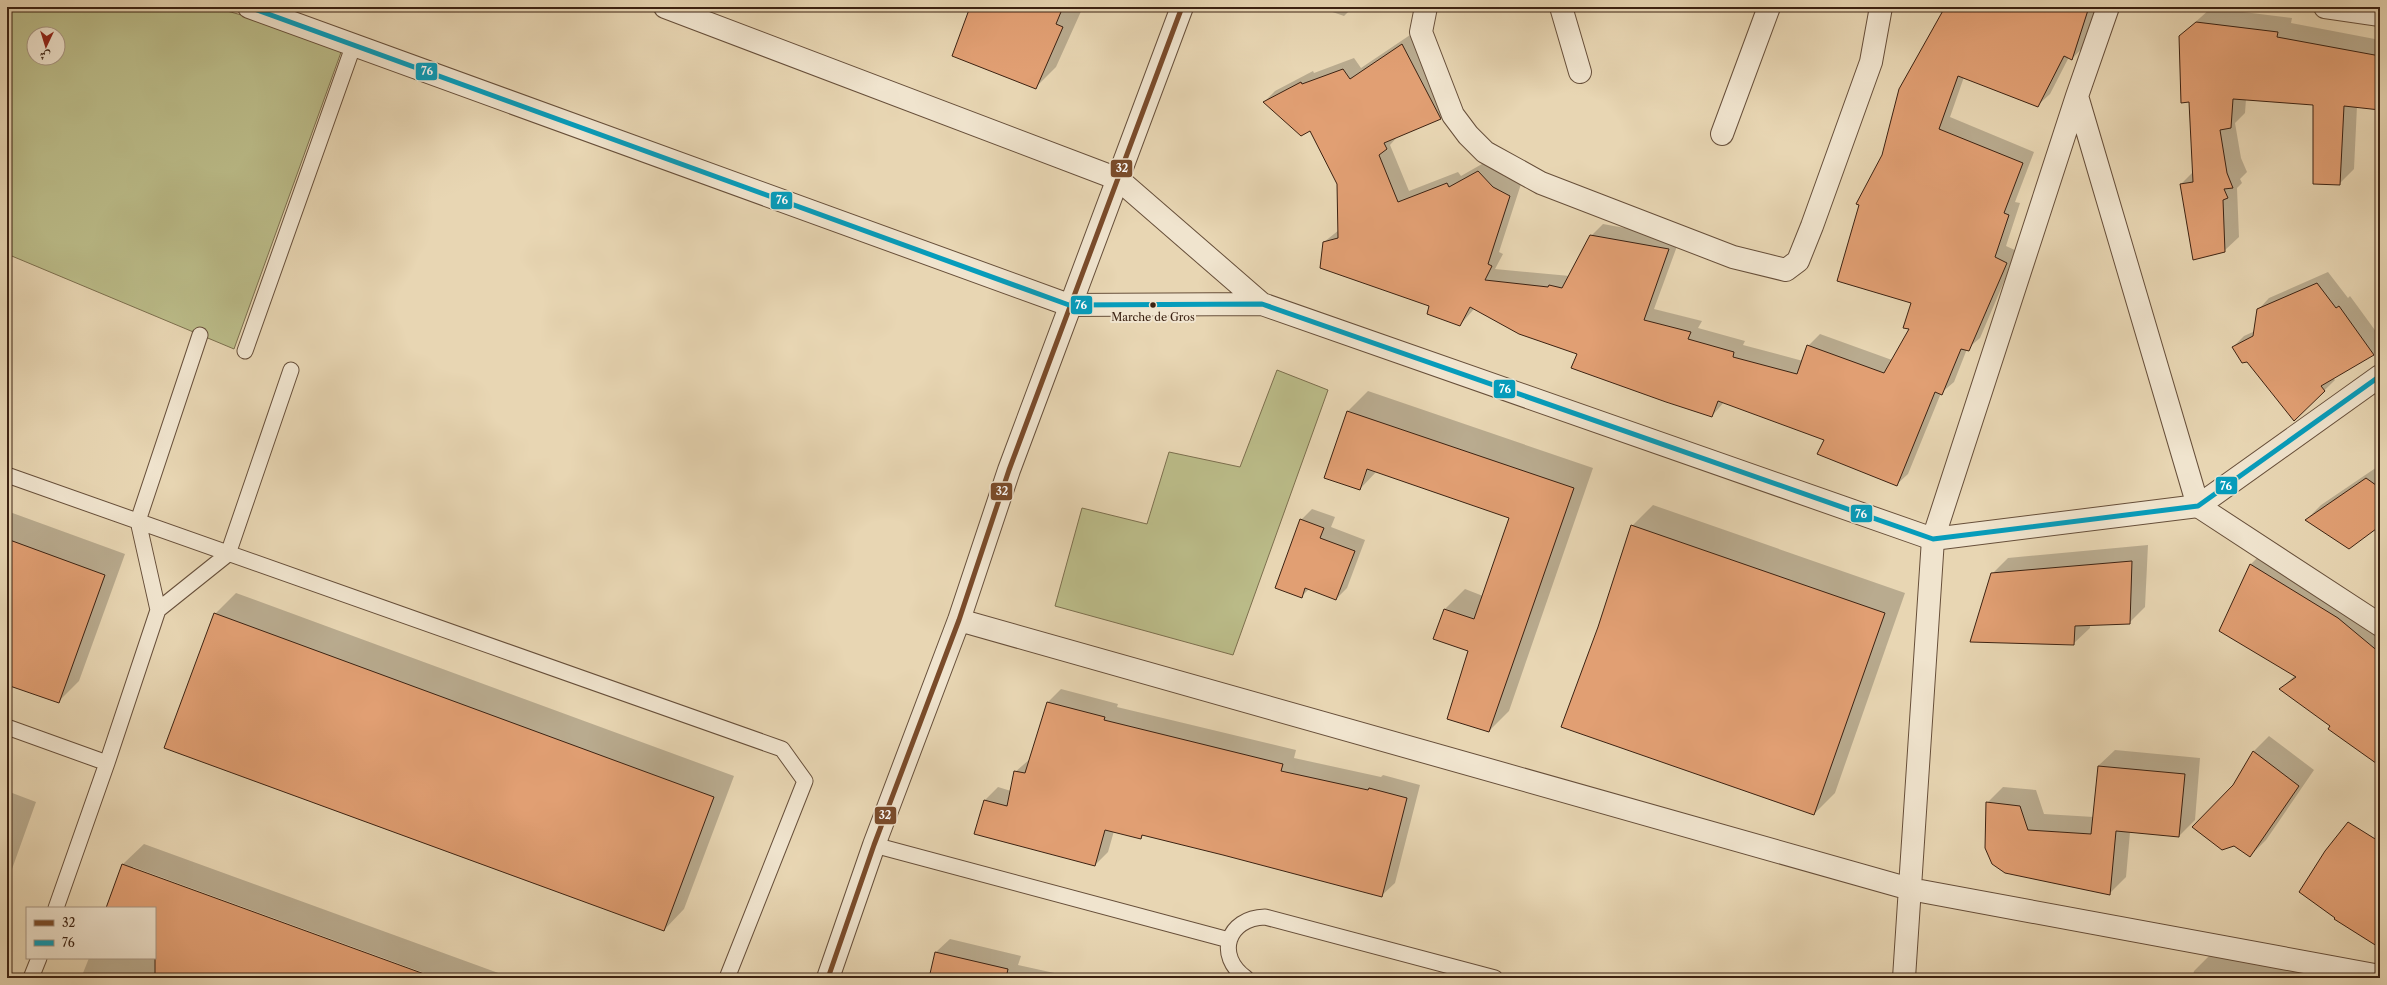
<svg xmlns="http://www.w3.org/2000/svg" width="2387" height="985" font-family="'Libre Caslon Text',Amiri,serif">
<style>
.green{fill:#bbbc89;stroke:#7c6f4e;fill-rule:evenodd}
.shadow{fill:#0003}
.building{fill:#e19f73;stroke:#3c2212}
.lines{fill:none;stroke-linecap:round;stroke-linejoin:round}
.service-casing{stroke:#674f3a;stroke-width:17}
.minor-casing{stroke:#674f3a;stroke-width:24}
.tertiary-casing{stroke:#674f3a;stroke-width:24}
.service{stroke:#f0e4ce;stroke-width:15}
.minor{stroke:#f0e4ce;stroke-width:22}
.tertiary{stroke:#f0e4ce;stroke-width:22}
.bus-1-casing{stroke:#f0e4ce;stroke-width:8}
.bus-2-casing{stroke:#f0e4ce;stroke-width:8}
.bus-1{stroke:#7a4b2a;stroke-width:5}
.bus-2{stroke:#069cbb;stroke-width:5}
.bus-dot{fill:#3c2212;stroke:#f0e4ce;stroke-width:1.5}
.labels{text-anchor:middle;stroke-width:4;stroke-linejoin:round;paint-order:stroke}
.bus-label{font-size:11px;fill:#3c2212;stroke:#f0e4ce}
.line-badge{stroke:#f0e4ce;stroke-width:1.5}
.badge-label{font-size:11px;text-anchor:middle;font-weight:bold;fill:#fff}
</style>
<rect width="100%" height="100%" fill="#e8d6b3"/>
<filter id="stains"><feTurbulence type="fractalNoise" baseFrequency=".005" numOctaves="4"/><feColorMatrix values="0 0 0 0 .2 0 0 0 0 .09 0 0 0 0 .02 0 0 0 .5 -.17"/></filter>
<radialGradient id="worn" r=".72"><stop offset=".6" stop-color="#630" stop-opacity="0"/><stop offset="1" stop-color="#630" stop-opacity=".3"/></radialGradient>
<path class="green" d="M7,7H213L344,44L234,349L7,254ZM34,34H58V58H34Z
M1277,370L1328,390L1233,655L1055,606L1082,508L1147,524L1169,452L1240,467Z"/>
<path class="shadow" d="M971,7H1083L1056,67L1035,88Z
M1318,7H1353L1344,16Z
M1932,7H2096L2083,47L2072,59L2069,57L2050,94L2038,105L1964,77L1950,117L2034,152L2015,202L2020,203L2006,246L2017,251L1980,338L1967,349L1954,382L1941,393L1908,474L1896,485L1825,440L1724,402L1712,416L1578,353L1474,309L1460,325L1324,242L1339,230L1338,183L1310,130L1264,102L1275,91L1313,71L1314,73L1354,58L1361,68L1413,33L1452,107L1440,119L1398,136L1390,145L1409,191L1458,172L1461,176L1489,160L1504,176L1521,184L1499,252L1503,254L1495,269L1570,276L1591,236L1603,224L1680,238L1654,309L1702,321L1698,328L1745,341L1743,345L1803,361L1808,346L1820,334L1892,360L1910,329L1913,302L1883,155L1942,13L1931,9Z
M2211,8L2292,18L2291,23L2380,40V109L2357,106L2354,169L2339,184L2314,183L2313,103L2246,99L2245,113L2235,123L2241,158L2247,172L2240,179L2242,183L2237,188L2239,237L2224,251L2181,184L2194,171L2190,101L2180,36Z
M2328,272L2348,298L2350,296L2380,337V347L2374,354L2333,378L2335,380L2294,420L2248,361L2233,347L2244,336L2255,331L2258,310L2269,298Z
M1368,391L1593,468L1509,711L1489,731L1470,651L1445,609L1465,589L1483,596L1510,517L1377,471L1360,489L1325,477L1348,411Z
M2380,465V524L2307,519L2321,505Z
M1653,505L1905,593L1835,793L1814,814L1599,628L1632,526Z
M1312,509L1335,517L1331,527L1365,540L1347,588L1336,599L1309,589L1301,597V520Z
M7,511L125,554L79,681L58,702L7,684Z
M2148,545L2145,607L2129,623L2090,625V628L2073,644L1992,574L2008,558Z
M2266,549L2380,626V764L2332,725L2281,689L2295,675L2220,631L2251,564Z
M236,593L734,776L684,909L664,930L215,614Z
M1061,689L1118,704L1117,707L1296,750L1294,758L1381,777L1383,775L1420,785L1395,883L1381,896L1223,854L1143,835L1140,838L1114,831L1108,852L1095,865L984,801L998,787L1011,791L1015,772L1030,759L1048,702Z
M2269,736L2314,770L2266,840L2250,856L2234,786L2253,752Z
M2115,750L2200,758L2195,820L2179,836L2130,832L2126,877L2110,893L1987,803L2003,787L2036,790L2044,814L2094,817L2098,766Z
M7,791L36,802L7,883Z
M144,844L512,978H438L133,867V869L432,978H81L89,958H155V908H107L123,864Z
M950,939L1021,956L1018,965L1077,978H930L936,952Z
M2227,952L2354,978H2192L2194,971L2209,956L2221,958Z"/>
<path class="building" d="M970,7H1063L1056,24L1063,27L1036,89L952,56Z
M1945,7H2058L2067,9L2089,7L2072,60L2064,56L2038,107L1958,76L1939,129L2023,163L2004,213L2009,215L1995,257L2007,263L1969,351L1961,349L1942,395L1935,392L1897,486L1817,454L1824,440L1718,401L1712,417L1666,402L1571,368L1577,354L1519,334L1470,307L1460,326L1427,314L1429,306L1320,268L1323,242L1338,238L1337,184L1310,131L1301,136L1263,102L1301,82L1302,84L1343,69L1350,79L1402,44L1441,119L1384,143L1387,149L1379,155L1398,202L1447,183L1449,187L1478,171L1493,187L1510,196L1488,264L1492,266L1485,280L1548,287L1549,285L1562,288L1590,235L1669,249L1644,320L1691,332L1688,339L1734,352L1733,357L1797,374L1807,345L1884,373L1909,329L1903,328L1911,303L1837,281L1859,205L1856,204L1882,155L1899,89Z
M2196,22L2278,32L2277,37L2380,56V110L2344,106L2340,185L2313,184V105L2233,99L2231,128L2220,130L2227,173L2233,188L2224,189L2228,198L2223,200L2225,252L2193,260L2180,184L2193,182L2189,102L2181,103L2179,36Z
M2317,283L2336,308L2339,306L2374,355L2321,386L2325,391L2294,421L2247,362L2242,363L2232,347L2253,336L2257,309Z
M1347,411L1574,488L1489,732L1447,719L1468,651L1433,639L1444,609L1474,619L1509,518L1367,469L1360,490L1324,478Z
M2366,478L2380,488V526L2349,549L2305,520Z
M1300,519L1324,528L1320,538L1355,551L1336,600L1305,588L1302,598L1275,588Z
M1631,525L1885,613L1814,815L1561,727L1598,627Z
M7,539L105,575L59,703L7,685Z
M2132,561L2130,624L2075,626L2074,645L1970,642L1991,573Z
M2250,564L2338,618L2380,653V766L2328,729L2330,726L2279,689L2296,677L2219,631Z
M214,613L714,797L664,931L164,748Z
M1047,702L1105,717L1104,720L1283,764L1281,771L1368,790L1369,788L1407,798L1382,897L1223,855L1142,835L1141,839L1105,830L1095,866L974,834L984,800L1007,806L1014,771L1025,773Z
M2253,751L2299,786L2250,857L2234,846L2222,850L2192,827L2233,785Z
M2098,766L2185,774L2179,837L2116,831L2110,895L2005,873L1992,864L1985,848L1986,802L2020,806L2028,830L2091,834Z
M2348,822L2380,842V948L2334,919L2335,918L2299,892L2325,851Z
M122,864L427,975V978H155V908H106Z
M935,952L1008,969L1006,978H929Z"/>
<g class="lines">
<g class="service-casing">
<path id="service" d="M245,351L354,44
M7,475L782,749L805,781L727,978
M158,610L228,554L291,370
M7,727L107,763
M874,845L1229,940
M56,908L107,763L158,610L138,521L200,335
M31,978L39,958
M1246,978C1215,956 1227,918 1265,917L1495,978"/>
</g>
<g class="minor-casing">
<path id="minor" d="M1426,7L1421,32L1453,115L1468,135L1485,152L1541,183L1733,257L1786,270L1798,261L1812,226L1871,62L1881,7
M1561,7L1580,72
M2325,7L2380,15
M2077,96L2198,506L2380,625
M1722,134L1769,7
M959,620L1910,889L2380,976
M828,978L874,845L959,620L1009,470L1182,7
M1904,978L1933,539L2077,96L2108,7"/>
</g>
<g class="tertiary-casing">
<path id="tertiary" d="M249,7L1069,305L1262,304L1933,539L2198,506L2380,376
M665,7L1118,179L1262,304"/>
</g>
<use href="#service" class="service"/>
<use href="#minor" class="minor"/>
<use href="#tertiary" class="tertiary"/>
<g class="bus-1-casing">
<path id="bus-1" d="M828,978L874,845L959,620L1009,470L1182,7"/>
</g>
<g class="bus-2-casing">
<path id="bus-2" d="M249,7L1069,305L1262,304L1933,539L2198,506L2380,376"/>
</g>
<use href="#bus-1" class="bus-1"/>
<use href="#bus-2" class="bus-2"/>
</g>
<circle class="bus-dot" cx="1153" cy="305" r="3.5"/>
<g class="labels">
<g class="bus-label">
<text x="1153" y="321">Marche de Gros</text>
</g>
</g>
<g class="line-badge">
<rect x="415" y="62" width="23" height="19" rx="4" fill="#069cbb"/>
<rect x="1110" y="159" width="23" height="19" rx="4" fill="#7a4b2a"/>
<rect x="770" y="191" width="23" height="19" rx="4" fill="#069cbb"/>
<rect x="1070" y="295" width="23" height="20" rx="4" fill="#069cbb"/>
<rect x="1493" y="379" width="23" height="20" rx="4" fill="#069cbb"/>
<rect x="2215" y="476" width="23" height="19" rx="4" fill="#069cbb"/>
<rect x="990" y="482" width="23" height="19" rx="4" fill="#7a4b2a"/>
<rect x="1850" y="504" width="23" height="19" rx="4" fill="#069cbb"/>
<rect x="874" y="806" width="23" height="19" rx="4" fill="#7a4b2a"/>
</g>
<g class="badge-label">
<text x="427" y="75">76</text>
<text x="1122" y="172">32</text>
<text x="782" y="204">76</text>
<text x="1081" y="309">76</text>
<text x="1505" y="393">76</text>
<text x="2226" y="490">76</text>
<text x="1002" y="495">32</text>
<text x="1861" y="518">76</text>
<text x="885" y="819">32</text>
</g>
<rect width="2387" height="985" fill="none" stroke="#e8d6b3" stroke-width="24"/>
<rect x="8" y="8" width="2371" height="969" fill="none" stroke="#3c2212" stroke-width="2"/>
<rect x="12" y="12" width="2363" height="961" fill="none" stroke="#3c2212"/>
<rect x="26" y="907" width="130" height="52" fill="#f0e4ce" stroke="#a89683"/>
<rect x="34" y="920" width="20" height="6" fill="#7a4b2a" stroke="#a89683"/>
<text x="62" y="927" font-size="12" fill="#3c2212">32</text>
<rect x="34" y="940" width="20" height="6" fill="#069cbb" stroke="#a89683"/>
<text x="62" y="947" font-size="12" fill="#3c2212">76</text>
<g transform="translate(46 46) rotate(184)"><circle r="19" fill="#f0e4ce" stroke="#a89683"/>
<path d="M0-3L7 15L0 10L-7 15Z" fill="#8f2418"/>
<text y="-6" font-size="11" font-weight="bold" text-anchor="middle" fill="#3c2212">ش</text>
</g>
<rect width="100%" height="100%" filter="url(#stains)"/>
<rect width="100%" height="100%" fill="url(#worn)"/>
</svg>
